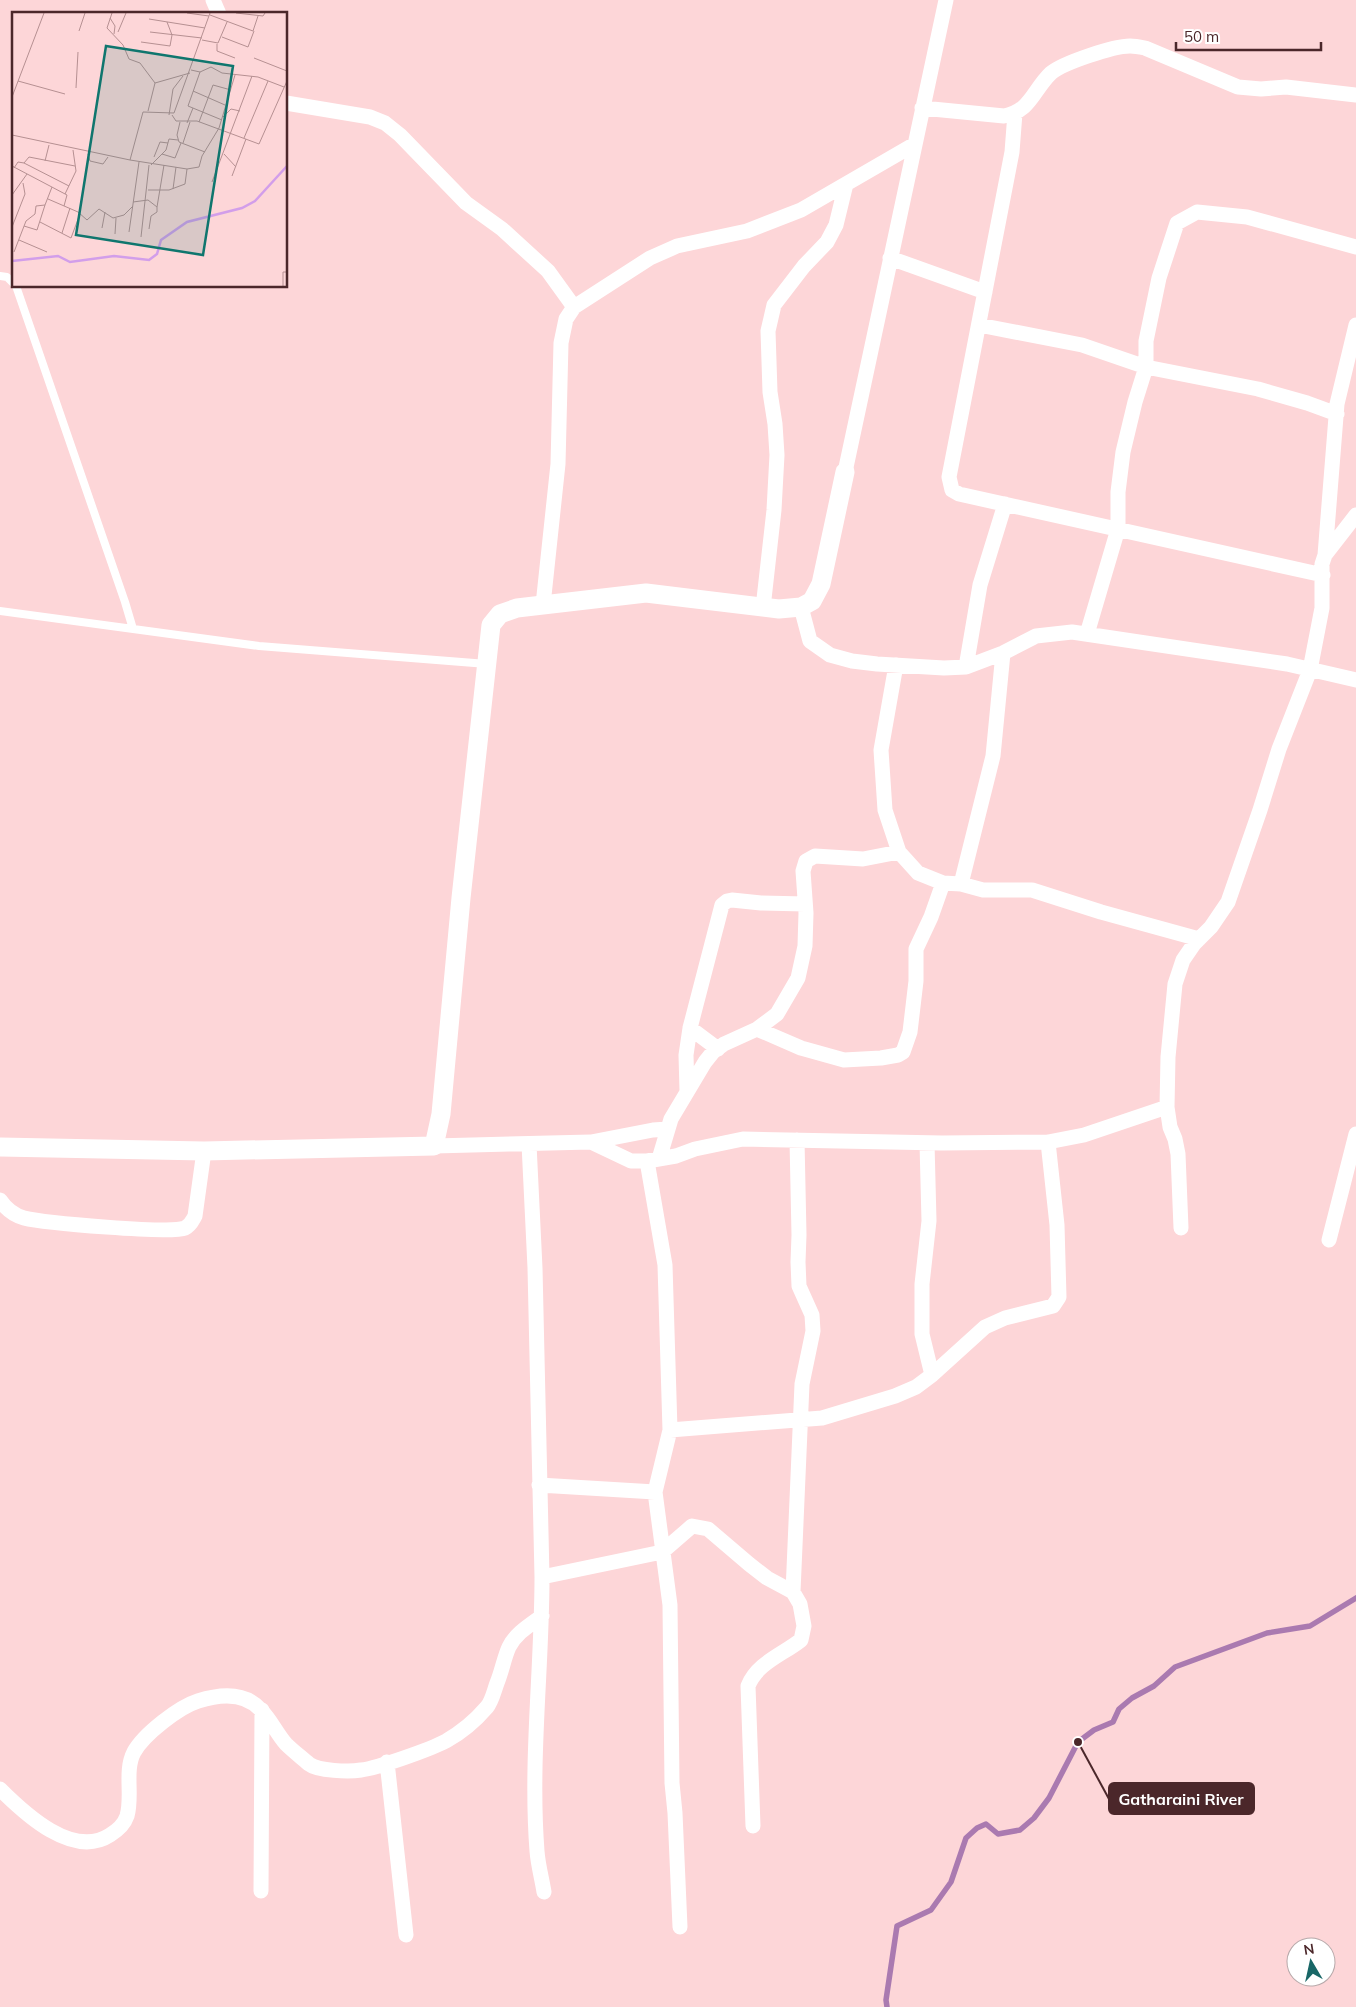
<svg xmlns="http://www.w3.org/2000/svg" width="1356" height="2007" font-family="Mulish,sans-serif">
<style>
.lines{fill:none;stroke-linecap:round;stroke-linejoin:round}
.stream{stroke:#aa7ab0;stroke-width:5.5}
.service{stroke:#fff;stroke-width:8}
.minor{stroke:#fff;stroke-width:15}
.tertiary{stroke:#fff;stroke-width:19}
.inset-river{fill:none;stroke:#d29eea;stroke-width:2.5}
.inset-road{fill:none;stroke:#b69092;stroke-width:1}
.view{fill:#0f766e;fill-opacity:0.15;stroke:#0f766e;stroke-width:2.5}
.inset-edge{fill:none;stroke:#4b272a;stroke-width:2.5}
.leader{fill:none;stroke:#4b272a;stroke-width:2}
.callout-dot{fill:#4b272a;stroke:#fff;stroke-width:2}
.callout{fill:#4b272a;stroke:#4b272a;stroke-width:2}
.callout-label{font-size:16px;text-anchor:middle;font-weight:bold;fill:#fff}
</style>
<rect width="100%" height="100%" fill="#fdd6d8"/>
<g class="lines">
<path class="stream" d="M887,2007L886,2000L897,1926L931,1910L951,1882L966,1838L977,1828L986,1824L998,1834L1020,1830L1034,1818L1049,1798L1078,1742L1094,1730L1113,1722L1119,1709L1132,1698L1154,1686L1175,1667L1267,1633L1310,1626L1356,1598"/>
<path class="service" d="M0,276L7,277L14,284
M16,286L125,602L133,629
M0,611L259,646L487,664"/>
<path class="minor" d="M213,0L219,14
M286,103L370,117L385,123L400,135L466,203L502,229L548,271L574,307
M922,108L1004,116C1031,111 1033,90 1051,73C1063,63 1113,46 1130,46C1135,46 1140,47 1145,48L1238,87L1261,89L1286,87L1356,95
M1015,113L1012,152L949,477L952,490L959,494L1323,575
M890,258L985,292
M979,325L1082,345L1146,367L1258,389L1307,403L1337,414
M845,472L946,0
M1325,555L1356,515
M543,605L558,464L561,343L566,319L574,307L650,258L677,246L747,231L801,210L915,144
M801,607L810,641L830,655L852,661L877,664L944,668L966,667L1003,653L1036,636L1072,632L1287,664L1356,680
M763,608L774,510L777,455L775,424L770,392L768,331L774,305L804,266L827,242L836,225L846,184
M1087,634L1118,529V492L1123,452L1135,402L1146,367V341L1159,278L1177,223L1197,212L1247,217L1356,247
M896,665L881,750L885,810L899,852L918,873L943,883L961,884L983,890H1032L1101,912L1199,939
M966,667L980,585L1005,504
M961,884L993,756L1003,653
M690,1028L718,1049
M757,1029L801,1048L844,1060L881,1058L898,1055L903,1052L910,1032L916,981V949L931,917L943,883
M687,1091L686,1055L690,1028L722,905L727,901L732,900L761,903L805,904
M1167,1107L1170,1127L1175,1139L1178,1154L1181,1228
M591,1142L653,1130L668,1129
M927,1143L929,1221L922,1284V1334L932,1375
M529,1144L535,1268L542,1577C542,1668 530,1760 537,1851C538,1865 542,1879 544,1892
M434,1146L591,1142L631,1161H647L676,1156L695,1149L743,1139L942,1143L1048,1142L1084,1135L1167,1107L1168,1057L1175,984L1183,960L1194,944L1211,927L1228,902L1260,810L1279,749L1310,670L1322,608V564L1325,555L1337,404L1356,325
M659,1159L671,1119L705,1062L713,1052L724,1044L757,1029L777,1014L798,978L805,946L806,913L803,871L806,861L815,856L863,859L899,852
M647,1161L665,1265L670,1430L655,1492L670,1605L672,1783L675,1813L680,1927
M0,1200C6,1209 13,1215 24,1218C44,1223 171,1234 185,1228C191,1225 192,1221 195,1216L204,1151
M1329,1240L1356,1134
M670,1430L822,1418L895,1396L916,1387L932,1375L985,1327L1005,1318L1053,1306L1059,1297L1057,1225L1048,1142
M539,1485L655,1492
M542,1577L662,1552L692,1526L708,1529L749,1564L767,1578L793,1592L800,1604L804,1626L801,1640C782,1655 757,1663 748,1686L753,1826
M793,1592L802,1384L813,1331L812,1315L799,1286L798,1262L799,1235L797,1140
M387,1762L406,1935
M0,1789C25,1814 73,1859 110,1835C118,1830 124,1825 127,1816C133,1796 124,1771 134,1752C144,1734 179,1707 198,1701C220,1694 245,1692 261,1710C271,1720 277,1734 286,1744C293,1751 301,1757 309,1764C318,1771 349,1772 361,1770C378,1768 431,1749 446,1741C462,1732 475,1721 487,1707C492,1701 494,1691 497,1683C502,1671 504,1658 509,1647C516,1633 530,1625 542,1616
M261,1891L262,1710"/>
<path class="tertiary" d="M0,1147L204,1151L434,1146L441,1114L461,898L491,625L500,614L517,608L646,593L779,609L801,607L812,601L821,584L845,472"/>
</g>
<g transform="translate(12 12)">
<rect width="275" height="275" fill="#fdd6d8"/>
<path class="inset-river" d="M0,249L46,244L58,250L102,244L137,248L145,242L149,228L175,210L230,196L243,189L275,154"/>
<path class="inset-road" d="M100,1L95,16L111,33L117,47L128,51L143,71M175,1L197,4M224,1L251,4L253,1M198,3L241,19L246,4M98,6L103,14L102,22M137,7L193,16M67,19L73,1M106,20L114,1M138,20L190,26M210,25L236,35L242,19M190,28L206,31L215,10M129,30L158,34L160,23L155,10M205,32V39L223,46M242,46L275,59M179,58L188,60L199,55L210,61L246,65L272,75M188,60L176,94L210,108M6,69L53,82M64,76L66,40M181,79L213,93M0,85L32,1M136,99L143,71L178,61M157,103L161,77L171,64M160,103L164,109H185L247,132L275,69M211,105L219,97L228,99M168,110L165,123L167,130L193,140M187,110L201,73L219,78M175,111L181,96M0,123L118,148L131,100L162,101L198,1M232,126L256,69M171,131L178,110M76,142L78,149L91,152L96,145M150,142L163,146L169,131M212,142L224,155M142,145L148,130L156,131M118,148L175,157L187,155L190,144L207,116L223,63M33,149L37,133M12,151L57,174M139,153L154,138L157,127L166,128M0,154L55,183L52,194M2,156L6,150L12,151L17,145L63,154M220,164L234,127M200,170L240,64M161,177L164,155M136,178H157L173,172L175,157M53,182L64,159L61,138M0,183L15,162M36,187L66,200L75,208L87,197L101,206L112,203L121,194M121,190L136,188L145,195V200L139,204L137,217M145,195L152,153M28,210L59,226L68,202M12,214L25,218L33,193M0,215L13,182L11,171M90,216L93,200M117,220L127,150M50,221L58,196M103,222L104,206M129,225L137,153M7,228L35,240M2,240L14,209L23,202L24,194L33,193L40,175M271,274V260H275"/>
<path class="view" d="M94,34L221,54L191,243L64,223Z"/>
<rect width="275" height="275" class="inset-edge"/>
</g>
<path class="leader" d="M1078 1742L1109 1799"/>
<circle class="callout-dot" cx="1078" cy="1742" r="5"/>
<rect class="callout" x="1109" y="1783" width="145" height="31" rx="5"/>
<g class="callout-label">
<text x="1181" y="1805">Gatharaini River</text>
</g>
<g transform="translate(1311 1962) rotate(351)"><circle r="24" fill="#ffffff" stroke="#b7a9aa"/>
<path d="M0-4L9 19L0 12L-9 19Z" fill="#196767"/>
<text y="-8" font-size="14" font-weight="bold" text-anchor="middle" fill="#4b272a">N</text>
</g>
<path d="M1176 42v8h145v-8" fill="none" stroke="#4b272a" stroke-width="2.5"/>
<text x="1184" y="42" font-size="15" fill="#4b272a" stroke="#ffffff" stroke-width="4" paint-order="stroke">50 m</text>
</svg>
